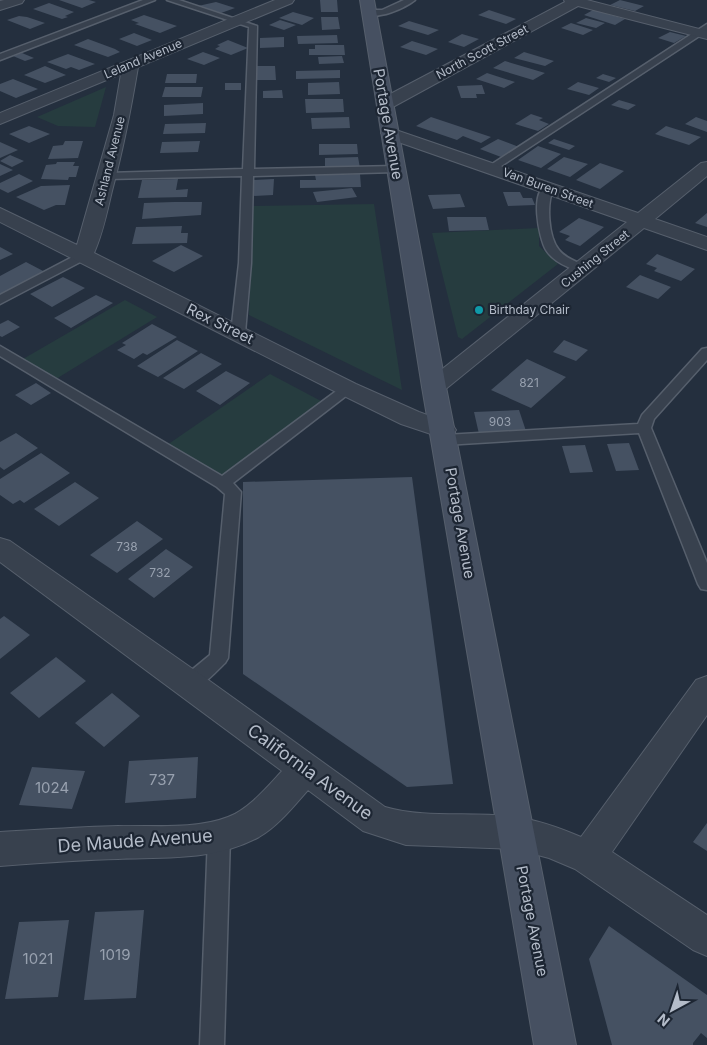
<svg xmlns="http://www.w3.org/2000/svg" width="707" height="1045" font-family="Inter,sans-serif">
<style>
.green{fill:#263c3f}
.building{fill:#455162}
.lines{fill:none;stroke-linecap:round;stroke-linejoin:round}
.lane-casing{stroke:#565f6c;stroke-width:3}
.street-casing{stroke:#565f6c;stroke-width:2}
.secondary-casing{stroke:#565f6c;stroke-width:2}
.lane{fill:#38414e;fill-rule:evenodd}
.street{fill:#38414e;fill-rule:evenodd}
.secondary{fill:#465061;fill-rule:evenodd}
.culture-dot{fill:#0f9aa8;stroke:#1d2633;stroke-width:2}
.labels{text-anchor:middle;stroke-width:4.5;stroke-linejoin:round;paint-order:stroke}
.far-street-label{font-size:12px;fill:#b4bcc9;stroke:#1d2633}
.far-poi-label{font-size:12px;fill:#b4bcc9;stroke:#1d2633;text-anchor:start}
.number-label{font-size:12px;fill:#98a1af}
.street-label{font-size:15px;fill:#b4bcc9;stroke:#1d2633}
.near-number-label{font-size:15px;fill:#98a1af}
.near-street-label{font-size:18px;fill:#b4bcc9;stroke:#1d2633}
</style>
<rect width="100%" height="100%" fill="#242f3e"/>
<path class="green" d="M106,87L95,127L58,126L37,117Z
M374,204L402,390L249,315L253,206Z
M539,228V246L558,264L462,339L458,337L432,233Z
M125,300L157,317L56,379L23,359Z
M270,374L321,401L221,477L167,445Z"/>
<path class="building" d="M59,0H89L96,2L82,8Z
M320,0H337L338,12H321Z
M620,0L644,6L635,11L610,5Z
M216,2L235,8L221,13L198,6Z
M49,3L74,12L65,16L68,17L62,19L33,9Z
M489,10L516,19L506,24L478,15Z
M593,10L625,19L615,25L584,15Z
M293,12L314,18L302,25L279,18Z
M144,15L177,26L160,33L135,24L139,23L131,20Z
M19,16L27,17L45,23L30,29L7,20Z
M321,17H338L340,29L322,30Z
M586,18L605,23L596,28L576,23Z
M280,20L296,25L284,30L269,25Z
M409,21L439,30L428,35L398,26Z
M571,23L593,30L583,35L561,28Z
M670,32L686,36L674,43L658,38Z
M134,33L152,40L137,46L119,39Z
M462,34L479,39L464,47L448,42Z
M337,35L338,43L298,44L297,36Z
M284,37V47L260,48V38Z
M88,39L115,49L120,52L108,57L74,45Z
M228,40L248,48L231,55L215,49L220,46L217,45Z
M412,41L438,49L426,55L400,47Z
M315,45H344L345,55H309V49H315Z
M203,52L220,58L204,65L187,59Z
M524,52L554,61L545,66L514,58Z
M22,53L34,58L25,61L13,56Z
M68,54L95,64L79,70L71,67L66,69L47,62Z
M342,56L344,63L319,64L318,57Z
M505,61L545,73L533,80L493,68Z
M45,66L66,75L45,83L24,75Z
M256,66H275L276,80H256Z
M340,70V78L296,79V71Z
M487,73L515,82L504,88L476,79Z
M167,74H197L196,83H165Z
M603,74L616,78L609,82L596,78Z
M13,79L38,89L16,98L0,91V84Z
M339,82L340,94L308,95V83Z
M578,82L599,88L589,95L567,89Z
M225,83H241V90H225Z
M482,85L485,94H476L477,98H461L457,86Z
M165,87H203L201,97H162Z
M282,90L283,98H263V91Z
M305,99H343L344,112L306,113Z
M619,100L636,105L628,110L611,105Z
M203,103V114L164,116V105Z
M531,114L543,118L539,120L549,124L538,131L515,124Z
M349,117L350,128L312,129L311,118Z
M431,117L491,137L481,143L463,136L457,140L416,126Z
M696,117L707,121V132L685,124Z
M206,123L205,133L163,134L165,124Z
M29,126L50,134L29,143L9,134Z
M666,126L701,137L689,145L655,134Z
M498,139L519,147L501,157L480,149Z
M554,139L575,146L569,150L548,143Z
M65,141H83L78,158L48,159L53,146L63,145Z
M200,141L198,152L160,153L162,142Z
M0,142L18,150L0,158Z
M319,144H357L358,154L319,155Z
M538,146L561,154L541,168L518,160Z
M10,155L24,161L12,167L0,161Z
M358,157L360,168L325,169V158Z
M564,157L588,164L570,177L547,169Z
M57,162H75L73,166H79L76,177H69L68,180L41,179L46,165L56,164Z
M600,163L624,171L600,189L576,180Z
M0,164L13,170L0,176Z
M19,174L33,181L8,193L0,189V183Z
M360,174L361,187L300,188V180H316L315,175Z
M178,179L176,190L188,189L187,197L138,198L142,180Z
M274,179L273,195L253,196V180Z
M70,185L65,205H56L44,210L16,197L41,186Z
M352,188L357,197L317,202L313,192Z
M503,192H520L523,198H532L535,205L508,206Z
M460,194L465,207L433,209L428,195Z
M174,202H202L201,215L142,219L144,203Z
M707,213V227L695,223Z
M447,217H486L489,230L449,231Z
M579,218L604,227L580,246L565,240L570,236L559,232Z
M182,226L181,233H188L187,243L132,244L136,227Z
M181,245L203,256L174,272L152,261Z
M0,247L13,254L0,260Z
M657,254L695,269L681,281L654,271L657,268L646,264Z
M26,262L45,272L0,296V276Z
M640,275L671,287L658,299L626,287Z
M63,277L85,288L52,307L30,294Z
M96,295L113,303L71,328L54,318Z
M8,320L20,327L2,337L0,336V324Z
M152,324L177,337L147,355L143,353L134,359L117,350L126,345L122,343Z
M177,340L198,351L158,377L137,366Z
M564,340L588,350L576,361L553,352Z
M201,353L222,364L184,389L163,378Z
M527,359L566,377L531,408L491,390Z
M226,371L250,383L220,405L196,391Z
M36,383L51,393L31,405L15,395Z
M519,410L526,431L479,434L474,412Z
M16,433L38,448L4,470L0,467V442Z
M629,443L639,470L616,471L607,444Z
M585,445L593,472L570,473L562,446Z
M41,453L70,473L24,503L20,500L13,504L0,495V479Z
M412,477L453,784L407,787L243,674V482Z
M75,482L99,498L59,526L34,509Z
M137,521L163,539L117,573L90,555Z
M166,549L193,567L154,598L128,579Z
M4,616L30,635L0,659V619Z
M56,657L86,681L39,718L10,693Z
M112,693L140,716L104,747L75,723Z
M198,757L196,798L125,803L129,761Z
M32,767L85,771L72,809L19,805Z
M707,823V851L693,842Z
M144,910L136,998L84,1000L95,912Z
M69,920L58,997L5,999L19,922Z
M609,926L707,995V1038L701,1033L693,1043V1045H612L589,959Z"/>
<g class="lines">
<g class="lane-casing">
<path id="lane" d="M143,0H155L0,60V54Z
M167,0H179L257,26L254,169L396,166L401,169L396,172L253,176L251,263L245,333L238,337L231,333L239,263L242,176L107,179L102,176L107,173L243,169L249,27Z
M404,0H415C405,8 377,21 365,13L369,10H382Z
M707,24V31L495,170H487L486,168Z
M548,185L554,188C546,202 548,237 559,250C565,258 577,262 586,266L588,269L586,272C579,273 574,270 568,267C559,263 551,258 546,250C539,238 529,189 548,185Z
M82,252L86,253L88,256L86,259L0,304V295Z
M0,346L222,476L343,386H353L355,389L233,483L241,492L228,658L225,663C214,673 198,694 182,688L180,683L182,678L210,655L225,494L217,487L0,356Z
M707,348V360L654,419L651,428L707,563V590L701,589L698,584L639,433L445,445L440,443L438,440L440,437L445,435L638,424L642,415L702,349Z
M219,826L226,829L230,836L224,1045H200L208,836L212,829Z"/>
</g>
<g class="street-casing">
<path id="street" d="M4,0H24L22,3L0,10V1Z
M275,0H294L292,3L138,67C131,109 123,150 112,191C107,212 103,233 94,253L356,384L419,412L452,424L456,430L452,436L443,438L401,424L340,394L0,222V208L77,245L114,115L121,74L0,124V113Z
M564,0H587L707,31V39L578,6L391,108H379L377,104L379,100L565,2Z
M390,128L638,213L701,163L707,162V176L655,219L707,237V250L644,228L442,392L434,394L426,392L422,387L426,382L627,222L384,137L381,133L384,129Z
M0,538L10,541L200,674L385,807C427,819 472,811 515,817C538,820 560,828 581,837L696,680L707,676V715L612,852L707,915V956L693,950L575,869L549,858L515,849L406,845L363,831L308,790C293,807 278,826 259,837C215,861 165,857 118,859C78,860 39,863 0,866V832C39,830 78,827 118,826C153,825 194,830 228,817C249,809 267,787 282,771L0,562Z"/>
</g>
<g class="secondary-casing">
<path id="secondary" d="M360,0H374L446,387L576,1045H534L422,387Z"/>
</g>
<use href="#lane" class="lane"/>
<use href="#street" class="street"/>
<use href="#secondary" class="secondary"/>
</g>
<circle class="culture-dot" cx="479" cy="310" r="5"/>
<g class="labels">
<g class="far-street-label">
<text transform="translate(482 52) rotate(-28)" y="4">North Scott Street</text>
<text transform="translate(143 59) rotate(-23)" y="4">Leland Avenue</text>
<text transform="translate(110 161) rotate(-76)" y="4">Ashland Avenue</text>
<text transform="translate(548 188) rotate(20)" y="4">Van Buren Street</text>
<text transform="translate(595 259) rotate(-39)" y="4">Cushing Street</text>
</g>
<g class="far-poi-label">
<text x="489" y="314">Birthday Chair</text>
</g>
<g class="number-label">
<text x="529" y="387">821</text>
<text x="500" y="426">903</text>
<text x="127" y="551">738</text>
<text x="160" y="577">732</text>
</g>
<g class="street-label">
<text transform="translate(388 124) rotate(80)" y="5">Portage Avenue</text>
<text transform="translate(220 324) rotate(26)" y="5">Rex Street</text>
<text transform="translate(460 523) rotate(80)" y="5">Portage Avenue</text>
<text transform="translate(532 921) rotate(79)" y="5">Portage Avenue</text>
</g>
<g class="near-number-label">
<text x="162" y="785">737</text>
<text x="52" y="793">1024</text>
<text x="115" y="960">1019</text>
<text x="38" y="964">1021</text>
</g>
<g class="near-street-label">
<text transform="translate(310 772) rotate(36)" y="6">California Avenue</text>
<text transform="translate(135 841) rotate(-4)" y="6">De Maude Avenue</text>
</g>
</g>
<g transform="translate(672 1010) rotate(220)" stroke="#1d2633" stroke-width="4" paint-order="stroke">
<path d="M0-4L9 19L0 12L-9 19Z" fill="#b4bcc9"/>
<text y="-8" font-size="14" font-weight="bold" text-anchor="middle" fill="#b4bcc9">N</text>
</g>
</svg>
